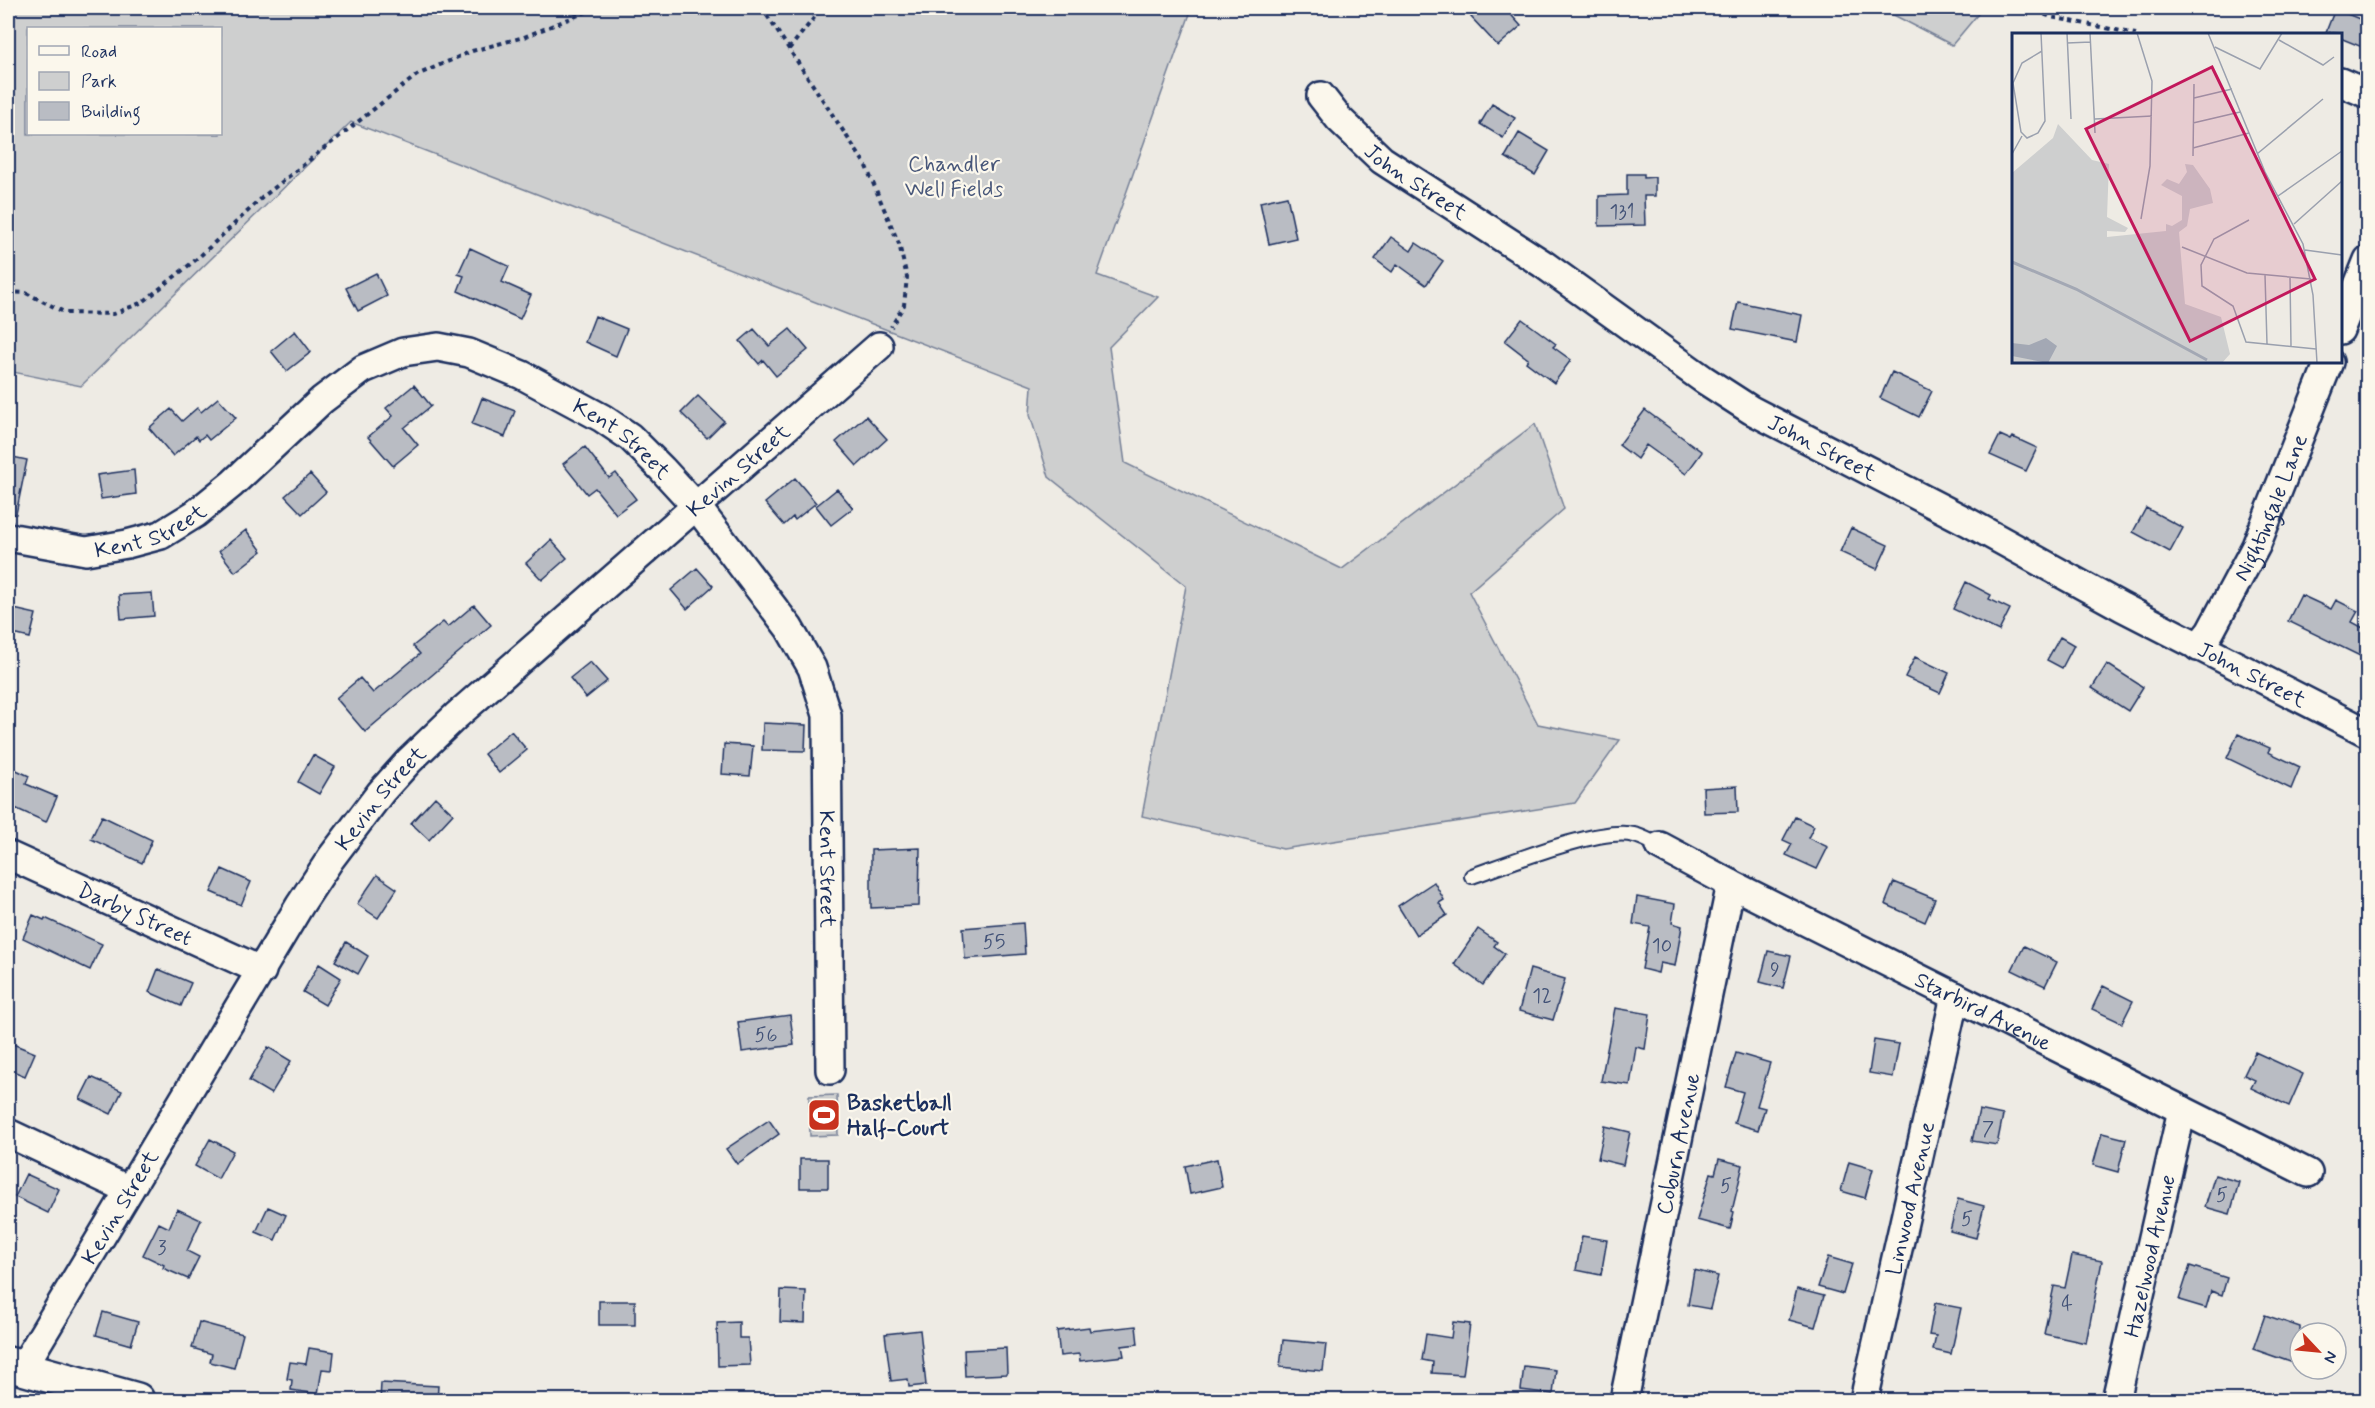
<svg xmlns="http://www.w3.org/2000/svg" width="2375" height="1408" font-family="Mynerve,sans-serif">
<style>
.green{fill:#cecfcf;stroke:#747f96;stroke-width:1.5;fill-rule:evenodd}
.building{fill:#b9bcc3;stroke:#1b2f5e;stroke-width:1.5}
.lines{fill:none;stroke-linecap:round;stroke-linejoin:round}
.lane-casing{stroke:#1b2f5e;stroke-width:18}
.street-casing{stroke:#1b2f5e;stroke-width:32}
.secondary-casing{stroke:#1b2f5e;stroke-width:38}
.path{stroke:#1b2f5e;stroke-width:4;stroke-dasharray:4.5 4.5;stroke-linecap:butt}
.lane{stroke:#fbf7ec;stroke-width:14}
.street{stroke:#fbf7ec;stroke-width:27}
.secondary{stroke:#fbf7ec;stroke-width:33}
.labels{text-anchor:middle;stroke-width:4.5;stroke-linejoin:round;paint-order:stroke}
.number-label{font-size:20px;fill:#425277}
.park-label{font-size:22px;fill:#48577a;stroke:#fbf7ec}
.street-label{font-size:22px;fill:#1b2f5e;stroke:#fbf7ec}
.poi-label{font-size:22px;font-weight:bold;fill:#1b2f5e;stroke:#fbf7ec;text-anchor:start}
.inset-river{fill:none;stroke:#a3a8b4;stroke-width:3}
.inset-road{fill:none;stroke:#9aa0ae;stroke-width:1.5}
.view{fill:#c2185b;fill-opacity:0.15;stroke:#c2185b;stroke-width:3}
.inset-edge{fill:none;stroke:#1b2f5e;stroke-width:3}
</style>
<rect width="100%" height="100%" fill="#eeebe4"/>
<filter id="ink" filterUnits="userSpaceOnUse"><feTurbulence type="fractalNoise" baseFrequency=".0167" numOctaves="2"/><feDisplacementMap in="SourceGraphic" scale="12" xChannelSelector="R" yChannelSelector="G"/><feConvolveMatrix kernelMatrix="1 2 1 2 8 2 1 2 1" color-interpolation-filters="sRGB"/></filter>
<g filter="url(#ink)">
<path class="green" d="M8,8H1192L1097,275L1158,297L1109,347L1125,463L1342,569L1535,424L1564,509L1469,592L1538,724L1620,740L1575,803L1283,849L1142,816L1186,586L1049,477L1030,415L1032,386L351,122L81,386L8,371ZM28,28H220V134H28Z
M1880,8H1983L1952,45Z
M837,1095L838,1135L810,1136L809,1096Z"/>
<path class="building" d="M1482,8H1505L1521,26L1498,46L1471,17Z
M2335,9L2367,22V49L2340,38V34L2326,32Z
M1492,104L1515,118L1503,138L1480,124Z
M1519,133L1549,151L1535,175L1505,157Z
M1627,174H1644V178L1655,177V196H1644L1645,225L1599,226V196L1627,195Z
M1287,196L1296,238L1269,244L1260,202Z
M1391,237L1411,251L1416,243L1443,261L1426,285L1397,264L1392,272L1375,259Z
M470,248L509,266L502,282L531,295L520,319L458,291L464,276L458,274Z
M376,273L387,296L358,311L346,288Z
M1738,302L1802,315L1797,342L1732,329Z
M595,316L627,329L616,356L585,342Z
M1522,319L1556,344L1553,347L1571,360L1554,383L1526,362L1528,359L1505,341Z
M754,329L769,346L790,329L808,350L776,376L763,360L759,364L740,341Z
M295,331L311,352L287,371L271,351Z
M1892,372L1932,391L1919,417L1880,398Z
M414,385L431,406L404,428L418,445L393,466L368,437L393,416L386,408Z
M698,396L724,421L707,438L681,413Z
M218,398L236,418L209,440L205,435L199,440L196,436L173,456L149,428L171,409L182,421L197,408L201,412Z
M482,398L515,411L505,437L472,424Z
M1645,410L1702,452L1686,474L1646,445L1637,459L1619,445Z
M866,416L887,439L857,466L836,442Z
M2000,435L2011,440L2013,437L2037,448L2026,471L1990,455Z
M585,447L609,478L616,473L636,499L616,514L595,488L587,494L563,464Z
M8,456L27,460L16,514H8Z
M134,470L136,494L101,499L97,475Z
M310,474L326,492L302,514L285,496Z
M795,478L816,503L795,520L793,517L784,525L765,503Z
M837,489L853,508L831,525L816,506Z
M2146,508L2183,528L2170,552L2133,532Z
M1851,528L1888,545L1877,569L1840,552Z
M246,530L262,551L235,572L219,551Z
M551,540L567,558L542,580L526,563Z
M697,568L713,586L687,609L671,590Z
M1966,582L1991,595L1989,599L2010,609L1999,631L1953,609Z
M152,593L154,616L121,619L119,595Z
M2301,595L2331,609L2336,600L2358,611L2352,622L2367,630V642L2360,656L2288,621Z
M474,605L491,625L365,732L336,698L360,678L373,693L420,654L413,646L443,622L448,627Z
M14,609L36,614L30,638L9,633Z
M2060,637L2074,645L2062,668L2047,660Z
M1915,657L1949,673L1940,693L1905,677Z
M590,662L607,681L586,698L570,678Z
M2107,664L2143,687L2128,711L2092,688Z
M763,723L806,725L805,751L762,750Z
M511,731L527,750L499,773L484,754Z
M2238,734L2270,748L2268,752L2300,767L2291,789L2227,758Z
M724,744L753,746L750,776L722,774Z
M313,755L335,767L319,794L298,782Z
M8,766L29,776L26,784L57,797L46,822L15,808L8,826Z
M1737,786L1738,812L1704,813L1703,788Z
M435,797L453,814L429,840L411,823Z
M102,816L152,840L142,863L91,839Z
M1795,817L1814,826L1808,838L1828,847L1817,869L1786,855L1792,844L1783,840Z
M920,848L919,906L871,908V850Z
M222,869L251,882L241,905L211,892Z
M377,875L397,889L378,918L357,904Z
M1434,882L1444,900L1439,903L1447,915L1416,935L1398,906Z
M1894,882L1935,899L1925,922L1885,904Z
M1637,897L1675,904L1672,923L1682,926L1675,966L1660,963L1658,973L1642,969L1650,927L1633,924Z
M33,915L44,920L45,918L102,944L90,970L23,938Z
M1023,923L1025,954L965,959L963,928Z
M1478,929L1497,942L1494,946L1505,954L1483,985L1454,964Z
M346,942L368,956L358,974L335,961Z
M2024,946L2057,962L2045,986L2012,970Z
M1768,951L1791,956L1783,988L1760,982Z
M319,964L341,978L325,1005L303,992Z
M158,969L191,983L181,1006L149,992Z
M1530,969L1565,979L1553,1020L1519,1011Z
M2103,986L2133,1001L2122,1023L2092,1009Z
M1615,1008L1650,1014L1645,1049L1636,1047L1630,1085L1601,1081Z
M790,1015L794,1045L742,1052L738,1022Z
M1874,1040L1899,1044L1893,1077L1869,1073Z
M8,1042L35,1053L25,1076L8,1069Z
M268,1047L291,1061L271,1094L249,1081Z
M2255,1052L2303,1074L2289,1106L2251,1088L2255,1080L2244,1075Z
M1736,1053L1770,1063L1757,1106L1765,1108L1758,1130L1734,1123L1743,1092L1726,1087Z
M91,1077L122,1091L111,1114L80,1099Z
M1979,1110L2003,1115L1997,1145L1972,1141Z
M769,1120L779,1134L737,1164L726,1149Z
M1605,1126L1630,1132L1623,1165L1598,1159Z
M2102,1133L2126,1139L2118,1172L2093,1165Z
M210,1139L233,1151L218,1179L195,1166Z
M800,1159H828V1188H800Z
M1217,1159L1222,1187L1190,1194L1185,1166Z
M1719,1159L1743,1165L1732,1211L1734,1212L1730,1229L1697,1220L1711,1173L1715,1174Z
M1849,1162L1873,1169L1865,1198L1841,1191Z
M26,1174L59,1189L48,1213L15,1197Z
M2215,1175L2239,1182L2230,1214L2205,1207Z
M1958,1199L1984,1206L1976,1238L1950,1231Z
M268,1207L286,1215L275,1240L256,1232Z
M177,1209L201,1220L187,1251L199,1257L188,1279L163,1268L164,1265L143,1255L159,1223L169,1228Z
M1582,1236L1607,1240L1601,1275L1576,1270Z
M2072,1255L2102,1261L2086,1343L2044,1334L2054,1286L2065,1288Z
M1828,1257L1852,1264L1843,1294L1818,1287Z
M2190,1266L2227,1278L2222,1295L2211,1291L2206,1308L2179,1300Z
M1694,1270L1718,1276L1710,1309L1688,1305Z
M1797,1289L1824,1296L1815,1327L1789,1320Z
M781,1290L806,1291L805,1323L780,1322Z
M599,1301H635V1325H599Z
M1935,1303L1961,1308L1951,1354L1933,1350L1936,1336L1929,1335Z
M103,1312L138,1322L131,1345L96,1335Z
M2265,1315L2300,1327V1352L2296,1364L2253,1349Z
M199,1322L243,1334L234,1368L210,1362L212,1354L192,1348Z
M739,1322V1338H748L750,1365L718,1366L717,1323Z
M1453,1322L1470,1324L1463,1375L1432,1373L1433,1362L1422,1360L1426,1334L1451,1338Z
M1136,1326L1138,1344L1122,1346L1124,1356L1080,1361L1079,1354L1060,1356L1057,1331L1089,1327L1090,1331Z
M920,1330L926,1385L909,1387L908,1379L891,1381L885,1334Z
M1283,1340L1326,1344L1323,1371L1280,1367Z
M309,1348L334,1352L332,1370L322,1369L318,1394L291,1390L292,1380L287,1379L290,1362L306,1364Z
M1006,1348L1007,1374L965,1376L964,1350Z
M1524,1366L1556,1370L1553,1394L1521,1390Z
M381,1383L438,1386L437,1401H380Z"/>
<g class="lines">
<g class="lane-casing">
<path id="lane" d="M1472,876C1507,864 1601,826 1634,835C1643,837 1651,842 1660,846"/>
</g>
<g class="street-casing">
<g id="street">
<path d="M2340,82L2368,94"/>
<path id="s1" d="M1321,96L1339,119L1382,160L1543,264L1703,379L1751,410L1968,522L2122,607L2368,733"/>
<path d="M2340,330L2368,260"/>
<path id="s2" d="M8,537L86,551L127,544L161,535L195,514L232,484L322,400L363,369L403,352L438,347L469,353L522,375L602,418L630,437L662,469L697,507L789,628L812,668L827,715L830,1070"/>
<path id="s3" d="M2198,647L2210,632L2256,546L2329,362"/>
<path id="s4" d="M1660,846L1731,884L2308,1173"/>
<path id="s5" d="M8,855L262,971"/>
<path d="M8,1133L129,1190"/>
<path id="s6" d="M22,1369L300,905L331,858L381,792L409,761L456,716L879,346"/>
<path id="s7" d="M1624,1400L1731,884"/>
<path id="s8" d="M1864,1400L1955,996"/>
<path id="s9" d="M2116,1400L2182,1110"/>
</g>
</g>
<g class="secondary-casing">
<path id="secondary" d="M8,1364L137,1400"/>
</g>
<path class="path" d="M762,8L865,164L899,244L907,277L904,305L891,327
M2028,8L2051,17L2136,34
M789,49L822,8
M8,292L26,293L66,313L113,314L143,302L198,258L264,196L417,75L472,51L524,37L596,8"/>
<use href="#lane" class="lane"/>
<use href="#street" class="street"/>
<use href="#secondary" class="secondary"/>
</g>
</g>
<defs>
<g id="stadium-square" transform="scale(1.725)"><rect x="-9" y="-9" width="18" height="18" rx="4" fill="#c8321e" stroke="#fbf7ec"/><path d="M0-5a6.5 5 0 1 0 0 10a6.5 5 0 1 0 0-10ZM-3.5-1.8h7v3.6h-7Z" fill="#fff"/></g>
</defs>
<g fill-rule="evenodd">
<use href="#stadium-square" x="824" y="1115"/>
</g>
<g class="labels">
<g class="number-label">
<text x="1622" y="218">131</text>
<text x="994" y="948">55</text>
<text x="1662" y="952">10</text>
<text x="1775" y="976">9</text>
<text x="1542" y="1002">12</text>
<text x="766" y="1041">56</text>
<text x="1988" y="1135">7</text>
<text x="1726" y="1192">5</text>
<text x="2222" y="1201">5</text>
<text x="1967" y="1225">5</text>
<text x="162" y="1254">3</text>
<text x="2067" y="1310">4</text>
</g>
<g class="park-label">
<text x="954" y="171">Chandler<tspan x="954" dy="25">Well Fields</tspan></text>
</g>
<g class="street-label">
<text dy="8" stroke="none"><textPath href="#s1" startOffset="129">John Street</textPath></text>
<text dy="8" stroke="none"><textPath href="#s2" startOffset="705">Kent Street</textPath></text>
<text dy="8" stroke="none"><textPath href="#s1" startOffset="615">John Street</textPath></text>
<text dy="8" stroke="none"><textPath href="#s6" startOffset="1161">Kevin Street</textPath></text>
<text dy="8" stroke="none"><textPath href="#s3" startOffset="158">Nightingale Lane</textPath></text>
<text dy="8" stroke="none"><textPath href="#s2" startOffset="147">Kent Street</textPath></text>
<text dy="8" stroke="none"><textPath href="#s1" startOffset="1101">John Street</textPath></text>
<text dy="8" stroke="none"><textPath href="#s6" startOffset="675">Kevin Street</textPath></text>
<text dy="8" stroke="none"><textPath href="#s2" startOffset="1209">Kent Street</textPath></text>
<text dy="8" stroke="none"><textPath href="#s5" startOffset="140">Darby Street</textPath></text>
<text dy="8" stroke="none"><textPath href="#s4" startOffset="363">Starbird Avenue</textPath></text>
<text dy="8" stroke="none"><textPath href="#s7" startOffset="262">Coburn Avenue</textPath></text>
<text dy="8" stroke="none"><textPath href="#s8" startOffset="207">Linwood Avenue</textPath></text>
<text dy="8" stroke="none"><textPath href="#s6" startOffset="189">Kevin Street</textPath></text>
<text dy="8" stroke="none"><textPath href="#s9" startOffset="148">Hazelwood Avenue</textPath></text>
</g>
<g class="poi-label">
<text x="847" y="1110">Basketball<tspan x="847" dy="25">Half-Court</tspan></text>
</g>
</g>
<g transform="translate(2012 33)">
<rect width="330" height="330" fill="#eeebe4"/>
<path d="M46,91L80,127L97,131L95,184L116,195L113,199L95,198V204L154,198V191L160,193L170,187V163L149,152L155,146L167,151L175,139L173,131L181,132L198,156L201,170L178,176L175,193L167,199L173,271L209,284L218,321L210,330H0V140L41,105Z" fill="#cecfcf"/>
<path d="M34,305L45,313L36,330L0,323V310L17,312Z" fill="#a3a8b4"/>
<path class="inset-river" d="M0,229L64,256L195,327"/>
<path class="inset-road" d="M29,0L33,88L26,100L15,105L9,99L1,50L10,30L30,18M55,0L59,86M78,0L83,100M125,0L140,48L138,133L129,186M196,0L253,139L291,211L301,262L305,330M267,7L311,32L322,24M55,10L79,9M203,14L248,36L270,0M182,65L220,56M83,86L140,83M181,90L228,79M181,115L237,100M0,121L10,103M245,121L311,66M181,123L182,51M266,163L330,118M237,187L202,206L189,232L190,253L221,273L234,309L304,316M282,191L330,148M170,214L235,240L299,246M293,217L330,222M253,242L255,311M278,244L279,313"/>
<path class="view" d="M200,34L303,246L178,308L74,96Z"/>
<rect width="330" height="330" class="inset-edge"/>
</g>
<rect width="2375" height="1408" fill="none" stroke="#fbf7ec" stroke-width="30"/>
<rect x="15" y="15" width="2345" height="1378" fill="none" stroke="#1b2f5e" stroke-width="2" filter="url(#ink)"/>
<rect x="27" y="27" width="195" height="108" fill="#fbf7ec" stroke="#a1a7b3" stroke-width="1.5"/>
<rect x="39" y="46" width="30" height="9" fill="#fbf7ec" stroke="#a1a7b3" stroke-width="1.5"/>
<text x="81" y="57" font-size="18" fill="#1b2f5e">Road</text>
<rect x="39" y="72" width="30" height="18" fill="#cecfcf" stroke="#a1a7b3" stroke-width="1.5"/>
<text x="81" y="87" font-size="18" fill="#1b2f5e">Park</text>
<rect x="39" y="102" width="30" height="18" fill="#b9bcc3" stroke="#a1a7b3" stroke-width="1.5"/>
<text x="81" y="117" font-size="18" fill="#1b2f5e">Building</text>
<g transform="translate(2318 1351) rotate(116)"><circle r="28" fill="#fbf7ec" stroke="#a1a7b3" stroke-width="1.5"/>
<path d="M0-4.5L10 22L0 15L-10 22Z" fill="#c8321e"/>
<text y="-9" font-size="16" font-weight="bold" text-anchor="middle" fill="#1b2f5e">N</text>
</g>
</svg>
